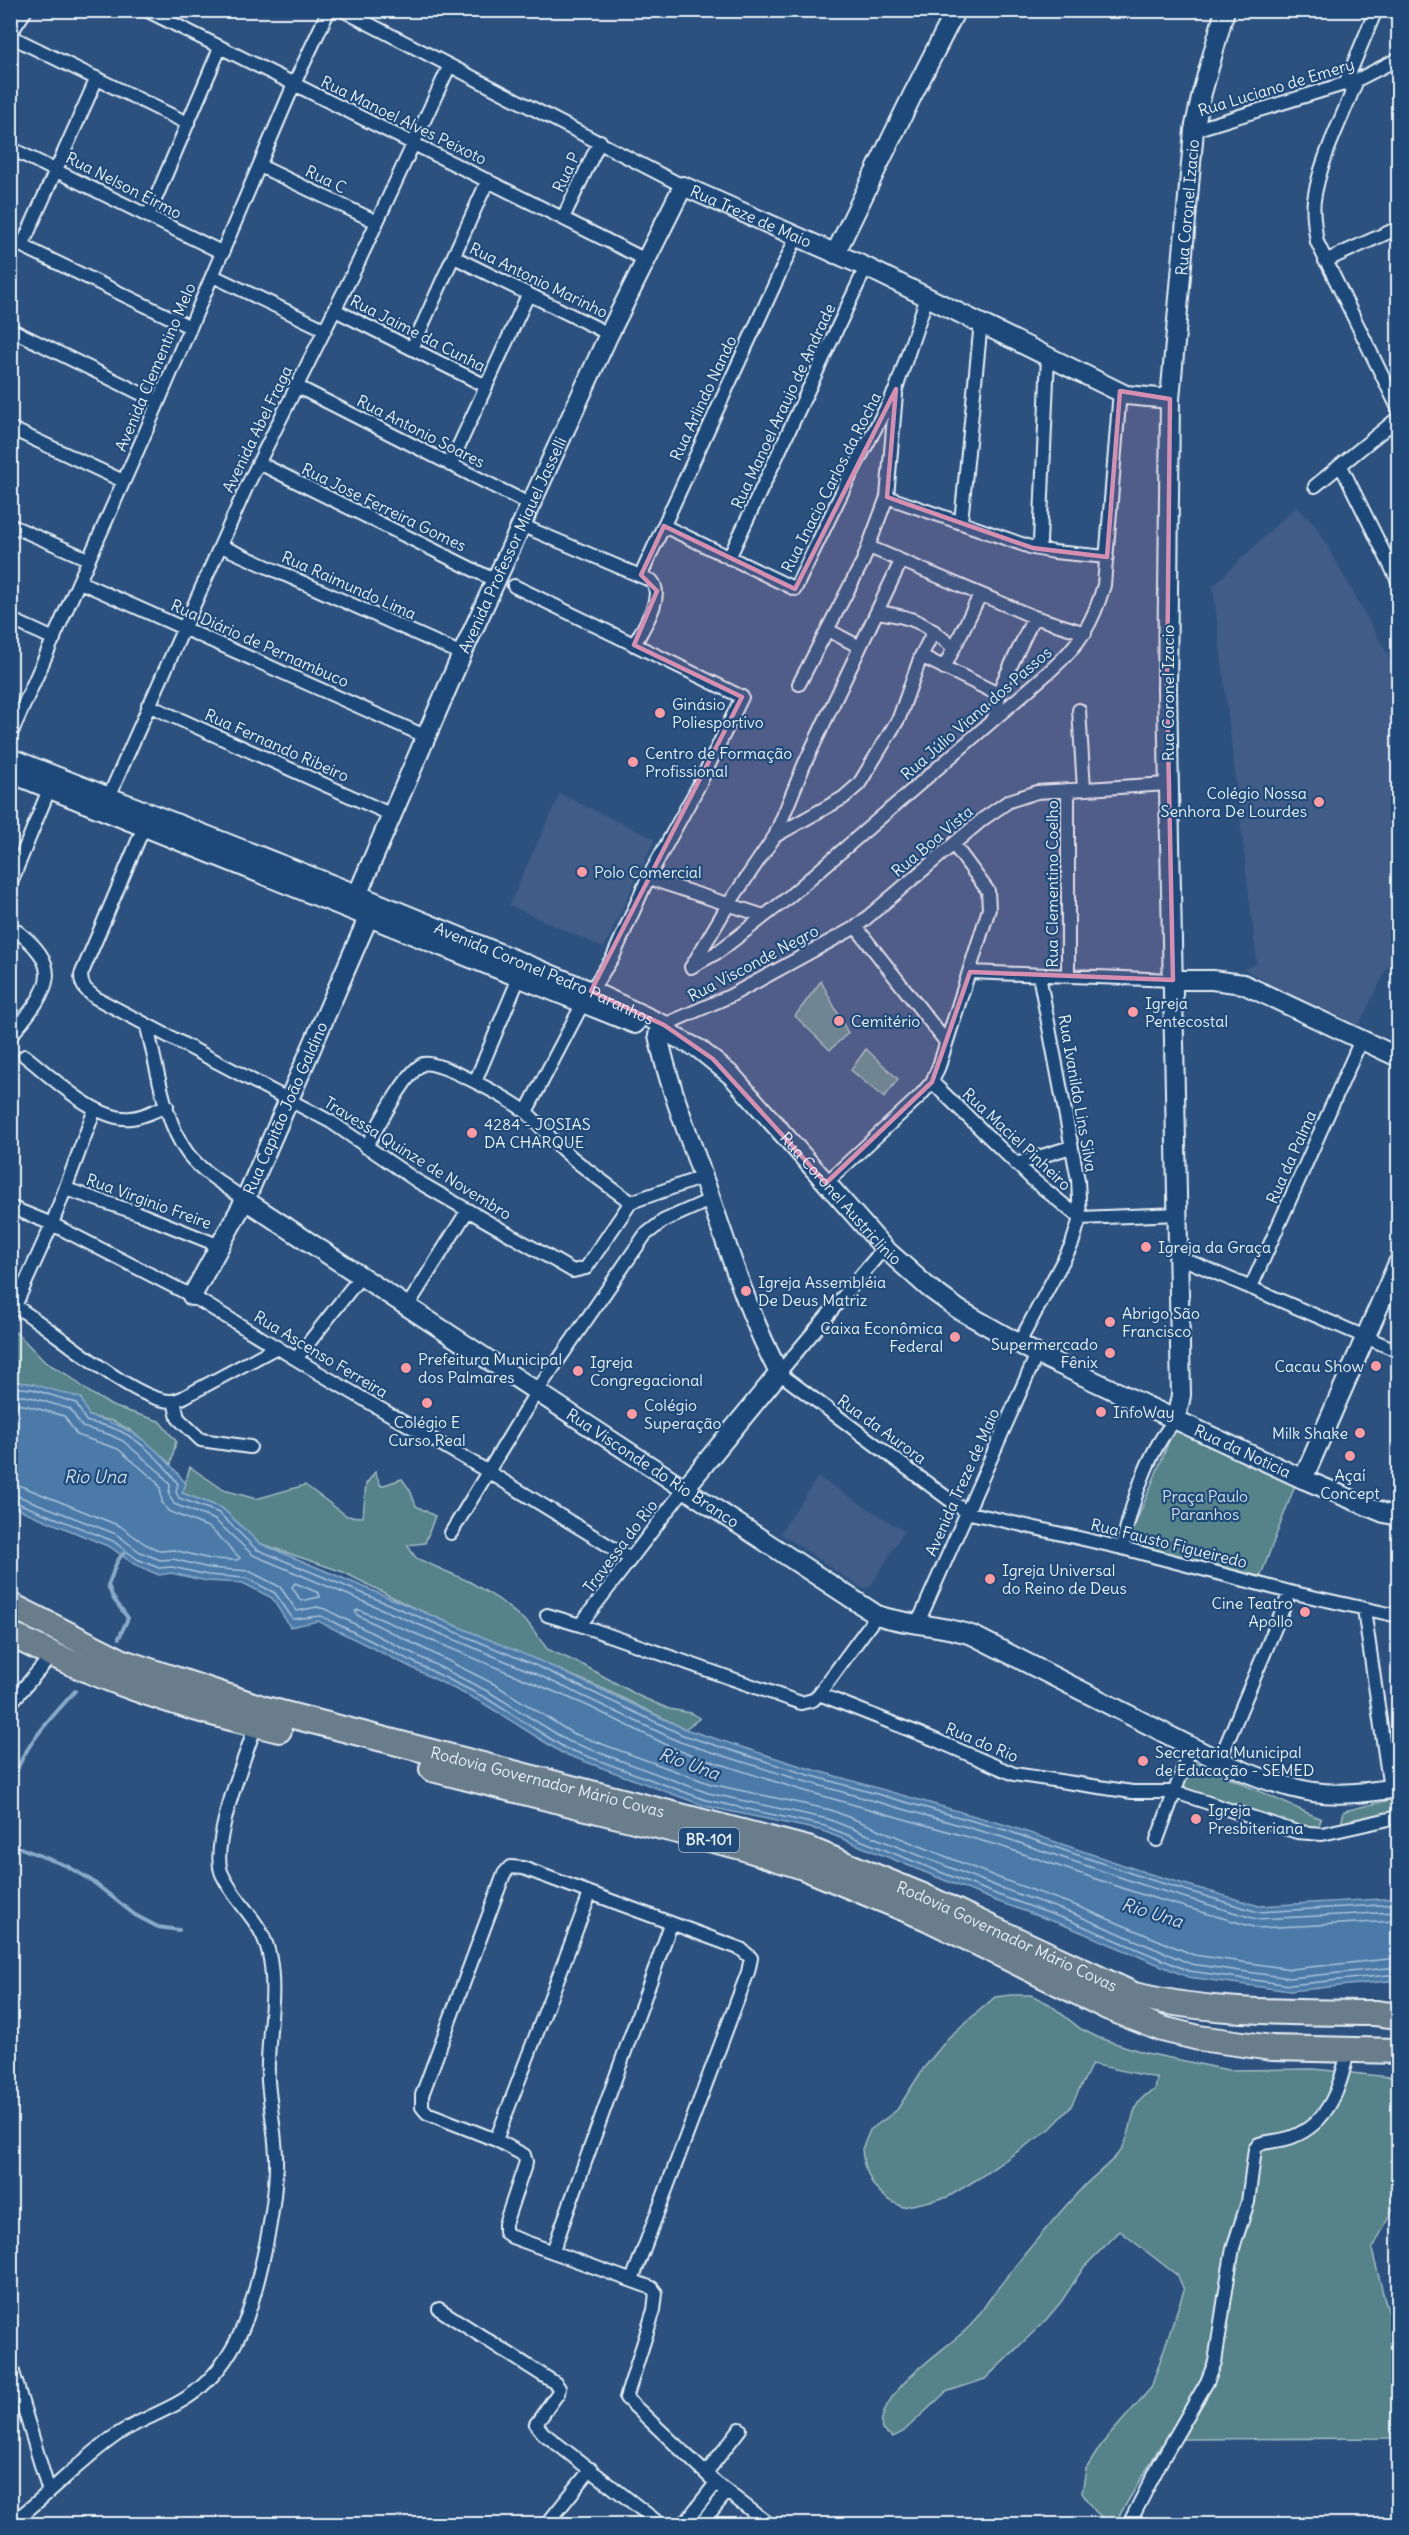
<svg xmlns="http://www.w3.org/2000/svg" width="1409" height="2535" font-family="Delius,sans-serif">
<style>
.built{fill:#405c87}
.green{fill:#57828a;stroke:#a0bac1;stroke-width:1.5}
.water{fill:#4b7aa8;stroke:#8aaac8;stroke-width:1.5}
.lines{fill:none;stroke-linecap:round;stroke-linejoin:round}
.shore{stroke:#a9c1d8;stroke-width:1.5}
.stream{stroke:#8aaac8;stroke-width:4}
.street-casing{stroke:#e8f1f8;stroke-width:16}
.secondary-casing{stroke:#e8f1f8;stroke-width:22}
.highway-casing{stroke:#e8f1f8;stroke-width:28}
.street{stroke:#1f4a7a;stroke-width:12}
.secondary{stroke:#1f4a7a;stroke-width:18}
.highway{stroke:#6b7d8b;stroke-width:24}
.marked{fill:#d78fb1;fill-opacity:0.2;stroke:#d78fb1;stroke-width:4.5;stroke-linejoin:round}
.poi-dot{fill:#ff9aa2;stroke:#1f4a7a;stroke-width:2}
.labels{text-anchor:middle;stroke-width:4.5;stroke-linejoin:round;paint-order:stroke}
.shield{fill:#1f4a7a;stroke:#acbfd2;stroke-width:1.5}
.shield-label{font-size:15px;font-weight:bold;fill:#e8f1f8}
.street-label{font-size:16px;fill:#e8f1f8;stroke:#1f4a7a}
.poi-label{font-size:16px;fill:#e8f1f8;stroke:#1f4a7a;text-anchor:start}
.park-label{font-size:16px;fill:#d2e0e8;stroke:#1f4a7a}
.water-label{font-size:18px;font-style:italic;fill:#d0dfec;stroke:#1f4a7a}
</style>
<rect width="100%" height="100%" fill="#2d517f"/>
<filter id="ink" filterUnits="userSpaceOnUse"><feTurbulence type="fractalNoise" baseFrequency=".0167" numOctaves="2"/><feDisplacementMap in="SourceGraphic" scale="12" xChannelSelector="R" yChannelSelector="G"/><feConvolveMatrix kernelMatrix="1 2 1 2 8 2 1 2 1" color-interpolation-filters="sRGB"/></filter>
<g filter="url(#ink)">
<path class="built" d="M1296,506L1316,526L1398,673V946L1356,1031L1265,987V981L1244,969L1257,964L1213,586Z
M560,794L655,839L604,948L509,905Z
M818,1477L904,1531L870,1587L861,1588L780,1533Z"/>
<path class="green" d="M821,981L848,1033L830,1050L795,1016Z
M866,1049L898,1079L884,1098L851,1070Z
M10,1329L18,1334L45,1362L68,1375L89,1392L112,1406L159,1421L176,1441L171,1464L130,1430L113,1421L89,1416L33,1384L11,1381Z
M1174,1429L1296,1483L1259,1580L1128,1542Z
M190,1467L224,1490L256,1499L305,1485L347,1516L363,1517L366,1484L375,1472L381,1486L402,1479L410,1490L416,1506L435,1516L425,1543L407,1545L416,1558L470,1582L498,1599L529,1624L547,1649L585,1666L639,1696L669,1709L691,1713L700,1718L685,1729L606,1690L412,1607L343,1572L259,1543L222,1508L182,1493Z
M1196,1763L1321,1819L1316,1836L1180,1791L1189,1764Z
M1398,1798V1814L1340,1829L1344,1811Z
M1011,1995H1031L1049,2004L1081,2029L1099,2038L1146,2053L1228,2070L1314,2069L1398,2078V2203L1393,2209L1372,2250L1385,2301L1398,2340V2438L1182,2439L1161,2445L1115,2523C1098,2518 1091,2507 1082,2493L1086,2469L1101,2445L1151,2388L1184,2290L1178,2276L1120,2231L1084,2267L1061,2302L1045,2321L985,2379L946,2392L903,2432L893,2437L882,2430C875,2392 947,2349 970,2326C977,2318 983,2309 989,2300C1018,2261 1049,2224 1082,2188C1094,2175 1111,2164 1121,2150C1137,2128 1125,2102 1155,2090L1157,2078L1092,2064L1070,2108L1050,2129L979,2178L948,2197L903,2207L887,2199L873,2185L864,2165L862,2149L870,2130L897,2110L923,2069L949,2037L995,1997Z"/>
<path class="water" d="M10,1381L33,1384L81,1398L89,1416C133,1426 160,1449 186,1484L182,1493L222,1508L259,1543L540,1661L685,1729L804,1767L1006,1825L1147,1873L1259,1906L1398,1898V1980L1290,1991L1188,1977L1069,1927L996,1901L823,1831L705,1806L562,1753L483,1703L318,1621L290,1627L272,1598L243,1583L207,1581L171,1573L159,1575L134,1564L110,1547L11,1506Z"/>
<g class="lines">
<path class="shore" d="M10,1387L32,1389L76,1403L86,1421C94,1424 102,1424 110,1427C136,1435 163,1462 178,1484L176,1492L179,1498L219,1513L256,1549L537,1666L683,1735L802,1773L1005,1830L1145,1878L1258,1912L1398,1904
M10,1394L30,1397L70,1409L82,1427L108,1434L123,1441L161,1473L170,1485L169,1495L174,1504L215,1520L253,1555L534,1673L680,1742L800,1780L1002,1837L1143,1885L1256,1919L1398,1912
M10,1403L28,1406L64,1416L77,1435L118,1449L155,1480L160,1487L162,1502L168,1511L210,1528L240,1558L237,1560L210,1559L174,1550L161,1551L145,1544L120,1526L21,1486L10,1484
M10,1493L116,1534L140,1552L160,1560L173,1559L209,1568L249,1571L280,1587L297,1611L317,1607L325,1609L489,1692L568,1741L708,1793L828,1819L1001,1888L1074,1914L1191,1964L1290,1978L1398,1967
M10,1500L113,1541L137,1559L159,1568L172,1567L208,1575L246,1578L275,1593L293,1619L321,1616L486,1698L565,1748L706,1800L825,1826L998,1895L1071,1921L1189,1971L1290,1985L1398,1974
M295,1583L319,1593L320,1597L301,1601L292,1587Z
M1398,1921L1257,1928L1140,1894L1000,1846L798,1789L677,1750L586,1705L359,1610L355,1611L357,1615L494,1684L572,1733L711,1784L831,1810L1004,1880L1077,1906L1194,1955L1291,1969L1398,1958"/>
<path class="stream" d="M119,1638L128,1618L113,1598L108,1585C114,1573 114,1562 124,1553
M10,1793C18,1750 48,1722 75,1691
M10,1814V1825
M10,1844L67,1866L92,1881L135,1915L158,1927L179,1930"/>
<g class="street-casing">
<path id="street" d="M146,10L646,260
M342,10L683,186
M10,34L26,10
M10,36L187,123
M1357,80C1342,119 1320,159 1314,200C1312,214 1315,228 1317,242L1398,408
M1345,84L1376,10
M1194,130L1357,80L1398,59
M10,148L223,253
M260,166L377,222
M148,216L220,48
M563,218L600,141
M10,240L190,327
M22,246L97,78
M454,257L609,334
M1325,261L1398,228
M213,276L324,329
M335,310L486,386
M10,329L158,402
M412,348L488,180
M296,386L531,505
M10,428L123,481
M259,463L496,581
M450,465L528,295
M1341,466L1398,581
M1315,486L1398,418
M887,497L1033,548L1054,552L1107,557
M961,522L981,322
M10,525L88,559
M521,525L652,581C665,598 642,629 634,645
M664,526L795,589L846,484L896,389L927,297
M221,546L462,654
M869,547L1034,617L1085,633
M1033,548L1040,542L1048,356
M729,558L866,267
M641,575L797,236
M80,582L427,737
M514,586L742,697L698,787L648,878L613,957L583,1003L526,1112
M877,612C915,617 925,623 954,648
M10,619L54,639
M828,630L858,646
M921,656L998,694
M944,668L980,595
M799,684L863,561L887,497L896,394
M148,705L392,815
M1079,710L1084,789
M994,718L1002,684L1034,617
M10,736L143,438L294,84L329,10
M1068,791V976
M106,803L246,488L358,263L449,67
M146,822L81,975C81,987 87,991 96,998L331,1122L417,1181L573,1271L586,1268L631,1202L703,1177
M775,836L843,798L859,784L899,718L921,656L934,631
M648,878L764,916
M10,885L52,782
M10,926C70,968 47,991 10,1037
M856,927L946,1042
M692,966L728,905L775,836L804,765L901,561
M691,967L718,952L784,901L1051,670C1080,644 1093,623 1104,585L1120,391
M970,972L1173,980
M664,1025L730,996L856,927L983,819L1009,801L1037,792L1168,784
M147,1027C157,1066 164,1122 188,1154C203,1173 226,1186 245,1200
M25,1056C51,1076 97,1122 131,1118C144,1117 155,1110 167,1106
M475,1082L521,973
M932,1082L1032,1179L1080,1218
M366,1147C376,1130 407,1070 423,1064C439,1059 512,1101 526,1112C539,1123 549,1138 562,1149C583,1168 607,1185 631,1202
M1016,1164L1071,1147
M826,1183L920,1096L932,1082L939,1066L989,909L988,891L954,845
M66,1189L143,1215L220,1246
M10,1207L52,1224L192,1296L319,1373L487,1471L629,1558
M1080,1218L1179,1214
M884,1248L779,1373L966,1512L1122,1548L1290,1592L1398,1616
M1179,1257L1398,1351
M1251,1287L1361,1040
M10,1303C48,1324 132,1401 171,1401C176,1401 180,1399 184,1397L277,1347
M15,1306L52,1224L95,1109
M407,1307L468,1210
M1019,1343L1072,1244L1080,1218L1078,1180L1039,975
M296,1359L361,1276
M174,1401L178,1418L201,1440L250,1447
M451,1533L537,1391L645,1235L663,1221L710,1200
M1122,1548C1130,1509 1148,1448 1176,1420
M1364,1609L1390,1789
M547,1615L580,1625L801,1703L813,1700L819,1694L877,1615
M580,1625L685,1488
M917,1625L1037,1354
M819,1694L933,1739L1014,1774L1132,1792H1175L1297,1832L1322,1834L1398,1817
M10,1704L52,1655
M1220,1759L1290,1592
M1157,1840L1191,1747
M496,2140L590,1894
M553,2251L671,1924
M632,2280L748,1972L751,1958L741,1949L523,1868L510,1867L504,1874L422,2095V2107L427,2113L496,2140L524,2155L526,2162L505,2224V2232L512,2237L652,2288L656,2293L654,2310L626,2398L716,2483L769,2524
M439,2309L555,2383L559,2388L558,2393L536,2424L543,2433L660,2524
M10,2362L49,2492
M706,2473L740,2429
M10,2524C47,2497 78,2462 115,2436C142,2417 175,2410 201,2387C241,2352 253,2304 264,2254C271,2222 277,2189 276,2156C275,2131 270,2106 268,2081C266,2040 277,1999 270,1959C264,1921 236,1905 222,1874C209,1844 246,1756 256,1724
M547,2524L591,2469
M684,2524L716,2483
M701,2524L727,2492
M1129,2524L1160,2463L1207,2382L1215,2362L1228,2277L1233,2248L1248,2202L1255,2149L1259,2144C1270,2141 1281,2141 1292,2137C1329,2123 1341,2086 1348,2050"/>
</g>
<g class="secondary-casing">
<g id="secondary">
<path d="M835,254L912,96L956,10"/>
<path id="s1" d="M10,758L356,894L591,991L664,1025L675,1037L699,1049L732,1076L884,1248L929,1288L958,1309L1037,1354L1170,1417L1303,1479L1384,1513L1398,1516"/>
<path d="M10,773L635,1024"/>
<path id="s2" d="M351,909L462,654L609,334L683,186L866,267L1126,395L1170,399"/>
<path d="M1173,980H1212L1243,984L1398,1057"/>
<path d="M658,1035C668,1083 686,1128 702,1174C726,1241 746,1310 779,1373L685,1488"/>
<path id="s3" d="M245,1200L877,1615C909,1626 943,1624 974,1636C1032,1666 1091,1695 1149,1725C1198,1750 1257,1783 1313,1792C1342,1796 1370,1792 1398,1788"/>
<path id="s4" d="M192,1296L245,1200L369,916"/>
<path id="s5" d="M1176,1420L1181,1395L1167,690L1170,399L1194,130L1202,93L1225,10"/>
<path d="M1303,1479L1398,1263"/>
</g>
</g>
<g class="highway-casing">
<g id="highway">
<path id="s6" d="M10,1605L123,1662L262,1708L808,1849L923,1896L1134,1995C1213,2014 1293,2012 1375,2013L1398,2016"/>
<path d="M10,1634C67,1663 125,1687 185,1705C216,1715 248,1722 279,1730"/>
<path d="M432,1769L741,1847L803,1867L927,1918L1107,2007L1162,2029L1199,2038L1272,2048L1398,2051"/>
</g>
</g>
<use href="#street" class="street"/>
<use href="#secondary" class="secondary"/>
<use href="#highway" class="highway"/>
</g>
</g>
<path class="marked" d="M896,389L887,497L1033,548L1107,557L1120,391L1170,399L1167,690L1173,980L970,972L932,1082L826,1183L713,1059L664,1025L591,991L742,697L634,645L657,591L641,575L664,526L795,589Z"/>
<g class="poi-dot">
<circle cx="660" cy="713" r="6"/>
<circle cx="633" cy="762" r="6"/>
<circle cx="1319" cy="802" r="6"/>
<circle cx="582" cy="872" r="6"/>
<circle cx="1133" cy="1012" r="6"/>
<circle cx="839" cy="1021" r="6"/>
<circle cx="472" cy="1133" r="6"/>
<circle cx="1146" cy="1247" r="6"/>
<circle cx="746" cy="1291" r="6"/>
<circle cx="1110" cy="1322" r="6"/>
<circle cx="955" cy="1337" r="6"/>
<circle cx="1110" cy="1353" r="6"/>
<circle cx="1376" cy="1366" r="6"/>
<circle cx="406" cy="1368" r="6"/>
<circle cx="578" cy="1371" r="6"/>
<circle cx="427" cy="1403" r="6"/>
<circle cx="1101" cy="1412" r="6"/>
<circle cx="632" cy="1414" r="6"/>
<circle cx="1360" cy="1433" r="6"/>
<circle cx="1350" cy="1456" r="6"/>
<circle cx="990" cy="1579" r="6"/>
<circle cx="1305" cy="1612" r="6"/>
<circle cx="1143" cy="1761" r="6"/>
<circle cx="1196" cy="1819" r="6"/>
</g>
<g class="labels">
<rect class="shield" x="679" y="1828" width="60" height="24" rx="4.5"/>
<g class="shield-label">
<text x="709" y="1845">BR-101</text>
</g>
<g class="street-label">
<text transform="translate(1276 87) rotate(-17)" y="6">Rua Luciano de Emery</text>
<text transform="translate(404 120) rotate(26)" y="6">Rua Manoel Alves Peixoto</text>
<text transform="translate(566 172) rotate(-64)" y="6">Rua P</text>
<text transform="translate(326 179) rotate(26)" y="6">Rua C</text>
<text transform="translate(124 185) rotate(27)" y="6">Rua Nelson Eirmo</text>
<text dy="6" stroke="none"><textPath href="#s5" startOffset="1214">Rua Coronel Izacio</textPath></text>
<text dy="6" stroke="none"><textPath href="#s2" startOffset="870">Rua Treze de Maio</textPath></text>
<text transform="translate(539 280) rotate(26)" y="6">Rua Antonio Marinho</text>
<text transform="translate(418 333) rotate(27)" y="6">Rua Jaime da Cunha</text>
<text transform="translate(155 367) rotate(-67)" y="6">Avenida Clementino Melo</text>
<text transform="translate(703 398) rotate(-65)" y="6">Rua Arlindo Nando</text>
<text transform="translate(783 406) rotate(-65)" y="6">Rua Manoel Araujo de Andrade</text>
<text transform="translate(257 429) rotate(-64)" y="6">Avenida Abel Fraga</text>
<text transform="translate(421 431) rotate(27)" y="6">Rua Antonio Soares</text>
<text transform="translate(831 482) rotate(-63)" y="6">Rua Inacio Carlos da Rocha</text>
<text transform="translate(384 507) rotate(26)" y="6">Rua Jose Ferreira Gomes</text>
<text dy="6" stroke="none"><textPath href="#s2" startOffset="398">Avenida Professor Miguel Jasselli</textPath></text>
<text transform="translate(349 585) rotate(24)" y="6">Rua Raimundo Lima</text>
<text transform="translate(260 643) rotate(24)" y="6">Rua Diário de Pernambuco</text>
<text transform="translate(1168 693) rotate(-90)" y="6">Rua Coronel Izacio</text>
<text transform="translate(976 713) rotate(-41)" y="6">Rua Júlio Viana dos Passos</text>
<text transform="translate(277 745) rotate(24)" y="6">Rua Fernando Ribeiro</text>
<text transform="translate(932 841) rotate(-40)" y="6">Rua Boa Vista</text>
<text transform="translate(1052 884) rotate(-90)" y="6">Rua Clementino Coelho</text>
<text transform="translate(753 963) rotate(-28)" y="6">Rua Visconde Negro</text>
<text dy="6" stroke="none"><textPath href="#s1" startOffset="576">Avenida Coronel Pedro Paranhos</textPath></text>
<text transform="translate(1078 1093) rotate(80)" y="6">Rua Ivanildo Lins Silva</text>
<text dy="6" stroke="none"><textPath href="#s4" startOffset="210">Rua Capitão João Galdino</textPath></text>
<text transform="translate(1017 1139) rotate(43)" y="6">Rua Maciel Pinheiro</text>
<text transform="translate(1291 1157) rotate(-66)" y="6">Rua da Palma</text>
<text transform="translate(418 1158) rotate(32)" y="6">Travessa Quinze de Novembro</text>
<text dy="6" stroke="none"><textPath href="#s1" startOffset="956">Rua Coronel Austriclinio</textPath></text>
<text transform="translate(149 1201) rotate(20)" y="6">Rua Virginio Freire</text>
<text transform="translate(321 1354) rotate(31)" y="6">Rua Ascenso Ferreira</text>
<text transform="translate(882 1429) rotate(36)" y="6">Rua da Aurora</text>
<text dy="6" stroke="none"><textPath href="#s1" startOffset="1436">Rua da Noticia</textPath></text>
<text dy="6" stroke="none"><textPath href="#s3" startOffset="488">Rua Visconde do Rio Branco</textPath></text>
<text transform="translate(962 1482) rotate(-66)" y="6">Avenida Treze de Maio</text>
<text transform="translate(1169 1543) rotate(14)" y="6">Rua Fausto Figueiredo</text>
<text transform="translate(620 1546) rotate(-53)" y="6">Travessa do Rio</text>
<text transform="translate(982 1742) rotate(23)" y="6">Rua do Rio</text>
<text dy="6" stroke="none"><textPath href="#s6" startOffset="568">Rodovia Governador Mário Covas</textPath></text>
<text dy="6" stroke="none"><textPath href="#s6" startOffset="1054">Rodovia Governador Mário Covas</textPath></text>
</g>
<g class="poi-label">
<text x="672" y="710">Ginásio<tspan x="672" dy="18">Poliesportivo</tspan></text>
<text x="645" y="759">Centro de Formação<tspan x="645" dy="18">Profissional</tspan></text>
<text x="1307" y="799" text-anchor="end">Colégio Nossa<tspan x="1307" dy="18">Senhora De Lourdes</tspan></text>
<text x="594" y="878">Polo Comercial</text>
<text x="1145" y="1009">Igreja<tspan x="1145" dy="18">Pentecostal</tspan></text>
<text x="851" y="1027">Cemitério</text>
<text x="484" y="1130">4284 - JOSIAS<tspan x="484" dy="18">DA CHARQUE</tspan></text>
<text x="1158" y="1253">Igreja da Graça</text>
<text x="758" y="1288">Igreja Assembléia<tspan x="758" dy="18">De Deus Matriz</tspan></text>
<text x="1122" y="1319">Abrigo São<tspan x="1122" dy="18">Francisco</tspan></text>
<text x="943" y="1334" text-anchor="end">Caixa Econômica<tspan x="943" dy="18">Federal</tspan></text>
<text x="1098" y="1350" text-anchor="end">Supermercado<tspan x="1098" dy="18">Fênix</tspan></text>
<text x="418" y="1365">Prefeitura Municipal<tspan x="418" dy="18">dos Palmares</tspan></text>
<text x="590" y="1368">Igreja<tspan x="590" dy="18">Congregacional</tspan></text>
<text x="1364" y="1372" text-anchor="end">Cacau Show</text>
<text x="644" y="1411">Colégio<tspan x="644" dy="18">Superação</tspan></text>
<text x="1113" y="1418">InfoWay</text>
<text x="427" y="1428" text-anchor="middle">Colégio E<tspan x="427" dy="18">Curso Real</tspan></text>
<text x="1348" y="1439" text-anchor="end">Milk Shake</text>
<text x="1350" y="1481" text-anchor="middle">Açaí<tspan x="1350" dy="18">Concept</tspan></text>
<text x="1002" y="1576">Igreja Universal<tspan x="1002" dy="18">do Reino de Deus</tspan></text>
<text x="1293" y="1609" text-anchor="end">Cine Teatro<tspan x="1293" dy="18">Apollo</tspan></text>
<text x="1155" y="1758">Secretaria Municipal<tspan x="1155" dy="18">de Educação - SEMED</tspan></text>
<text x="1208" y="1816">Igreja<tspan x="1208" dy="18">Presbiteriana</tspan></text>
</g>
<g class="park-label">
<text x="1205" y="1502">Praça Paulo<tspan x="1205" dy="18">Paranhos</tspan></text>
</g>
<g class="water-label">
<text x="95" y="1483">Rio Una</text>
<text transform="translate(689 1764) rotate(20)" y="6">Rio Una</text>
<text transform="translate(1152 1913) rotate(17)" y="6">Rio Una</text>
</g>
</g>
<rect width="1409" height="2535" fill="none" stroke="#1f4a7a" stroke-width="36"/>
<rect x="18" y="18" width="1373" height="2499" fill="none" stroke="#e8f1f8" stroke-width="2" filter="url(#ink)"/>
</svg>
